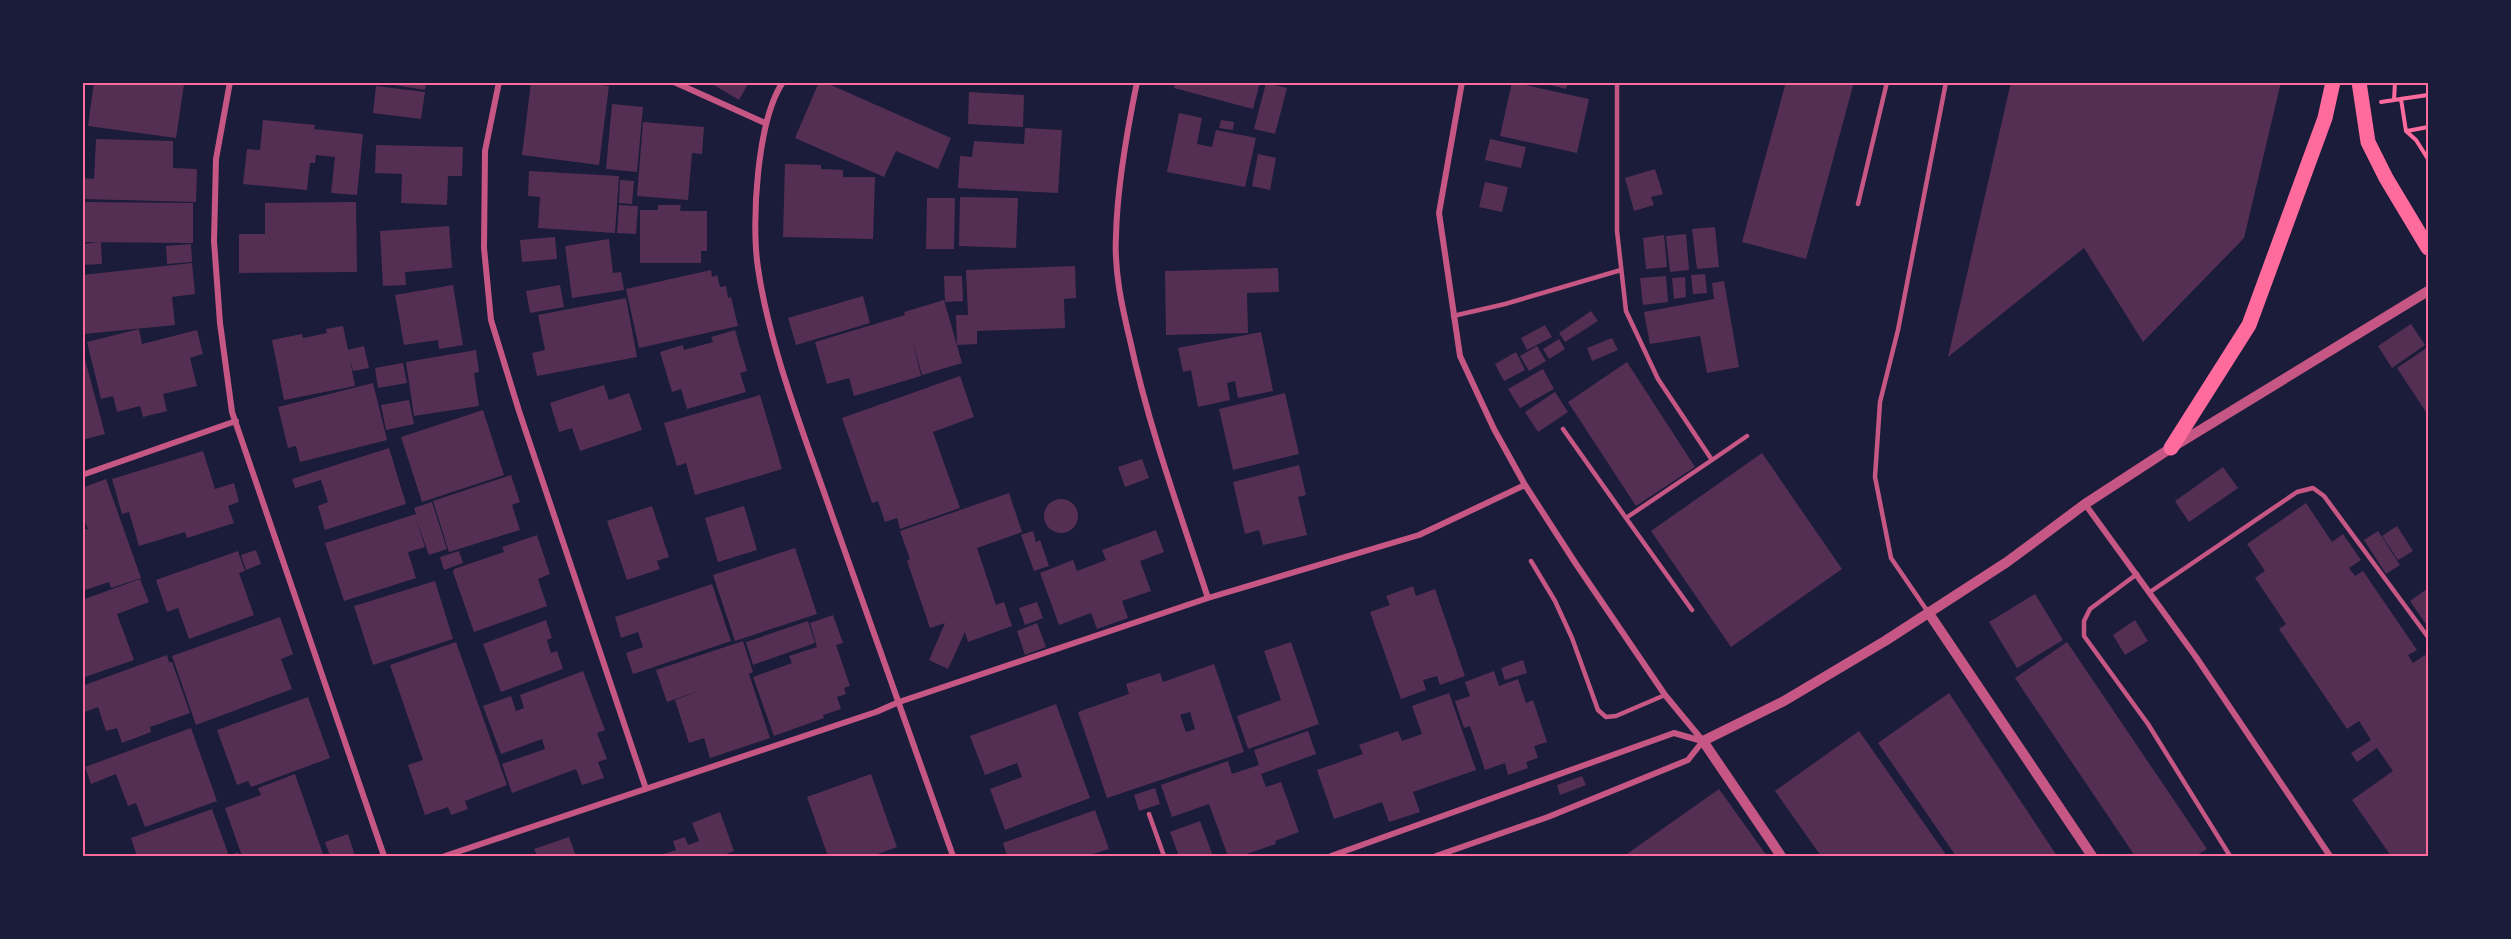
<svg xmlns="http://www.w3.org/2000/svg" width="2511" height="939" font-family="'Archivo Narrow',sans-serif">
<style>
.building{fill:#542f53;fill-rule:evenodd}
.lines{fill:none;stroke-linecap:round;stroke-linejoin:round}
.path{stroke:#ff6b9d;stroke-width:4}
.service{stroke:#c65784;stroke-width:4.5}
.minor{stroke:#c65784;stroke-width:6}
.tertiary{stroke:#c65784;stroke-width:10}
.primary{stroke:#ff6b9d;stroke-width:15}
.neatline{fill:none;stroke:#ff6b9d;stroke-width:2}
</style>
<rect width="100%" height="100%" fill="#1b1b3a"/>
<path class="building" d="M94,82L184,84L176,138L88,126Z
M376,82H426L425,90Z
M531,82H583L609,86L599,165L522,155Z
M709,82H749L739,100Z
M819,82H824L951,138L938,169L896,151L884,177L795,138Z
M1175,82H1260L1253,109L1174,88Z
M1512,82L1589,99L1577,153L1500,136Z
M1539,82H1568L1566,89Z
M1786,82H1854L1806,259L1742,242Z
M2011,82H2281L2244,238L2143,342L2084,248L1948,357Z
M1266,83L1287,88L1275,134L1254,129Z
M376,86L425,92L421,119L373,113Z
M969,92L1024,95L1023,127L968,124Z
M612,104L643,107L637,172L606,169Z
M1179,113L1202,118L1197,144L1212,147L1216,130L1256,138L1245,187L1167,172Z
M263,120L315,125L314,129L363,134L357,195L331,193L335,157L316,155L315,163H310L307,190L243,184L247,149L260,150Z
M1221,120L1234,122L1233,130L1219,128Z
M643,122L704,127L702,154L692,153L688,200L637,196Z
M1025,128L1062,130L1058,193L958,188L960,156L972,157L974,141L1024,144Z
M96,139L173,141V168L197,169L196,202L82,199V178L94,179Z
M1490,139L1526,147L1521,168L1485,160Z
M376,145L463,147L462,176H448L447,205L401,203L402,174L375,173Z
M1258,154L1276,158L1270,190L1252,186Z
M785,164L821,165V169L843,170V177H875L873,239L783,237Z
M1655,169L1663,194L1651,197L1654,205L1634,211L1625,178Z
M529,171L619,176L615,233L538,228L540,197L528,196Z
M620,180L634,181L632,204L619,203Z
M1485,182L1508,187L1502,212L1479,207Z
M960,197L1018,198L1016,248L959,246Z
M927,198H955L954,249H926Z
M82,202L193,203V243L82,242Z
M356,202L357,272L239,273V234H265V203Z
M619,205L638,206L636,234L617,233Z
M658,205H681L680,211H707V251H701V263H640V210H658Z
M449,226L452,268L405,272L406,285L383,286L380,231Z
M1715,227L1719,267L1697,269L1692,229Z
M1686,234L1689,270L1670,272L1666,236Z
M1664,235L1667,267L1646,269L1643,238Z
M555,237L557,259L522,262L520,240Z
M609,239L613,273L621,272L624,290L572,298L565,246Z
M101,242L102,264L82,265V244Z
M191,244L192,262L167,264L166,246Z
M192,263L195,294L172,297L175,325L84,334L82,275Z
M1075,266L1076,298L1064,299L1065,328L977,331V344L957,345L956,315H968L966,270Z
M1278,268L1279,292L1247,293L1248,333L1166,335L1165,271Z
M711,270L712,277L717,275L720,287L726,286L728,298L731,297L738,326L639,348L626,289Z
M1705,274L1707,293L1693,294L1691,275Z
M944,276H962L963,301L945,302Z
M1666,276L1668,302L1643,305L1640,278Z
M1685,277L1686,297L1674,299L1672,278Z
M1724,281L1739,367L1707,373L1700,336L1650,344L1644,312L1714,299L1712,283Z
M453,285L463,345L439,349L438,340L404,345L395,295Z
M560,285L564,307L530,313L526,291Z
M863,296L870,323L796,345L788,318Z
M626,298L637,357L537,376L532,353L545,350L538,315Z
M944,300L962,363L922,375L913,343L921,376L854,396L849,378L827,384L815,342L905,315L904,312Z
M1591,311L1598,321L1565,342L1559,333Z
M2411,324L2425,345L2392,368L2378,346Z
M1545,325L1552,337L1527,350L1521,338Z
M343,326L348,350L364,346L369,368L353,371L350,360L355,386L284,400L272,340L302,334L303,338L327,333L326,329Z
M139,329L142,344L197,330L203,354L190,358L197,386L163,394L167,411L143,417L140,406L117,412L113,396L101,399L87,342Z
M735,330L747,371L740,373L746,392L687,409L681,389L672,392L660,352L683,345L684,350L713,342L711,337Z
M1261,332L1273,391L1238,398L1235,381L1227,383L1230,400L1198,407L1191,370L1183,372L1178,348Z
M1612,338L1618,350L1592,361L1587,348Z
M1559,339L1565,349L1549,359L1543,349Z
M1537,346L1546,361L1529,371L1520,356Z
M2428,347V415L2397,368Z
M82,348L105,434L82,440Z
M476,350L479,372L474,373L479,406L414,416L406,362Z
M1516,352L1525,370L1504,381L1495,364Z
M1627,362L1695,467L1636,506L1568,402Z
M403,363L407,383L378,388L375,368Z
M1543,369L1554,389L1520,408L1508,389Z
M960,376L974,417L933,432L960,508L900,529L897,518L885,522L878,501L872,503L842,418Z
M373,383L387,440L300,462L296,446L288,448L278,407Z
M604,385L609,400L629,393L642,430L580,451L572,428L559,432L550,403Z
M1555,392L1568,412L1538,432L1525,412Z
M1285,393L1299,454L1233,470L1219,409Z
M760,395L782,469L695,495L686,463L677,466L664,423Z
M409,400L414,424L386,430L381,405Z
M483,410L504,475L422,502L401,437Z
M389,448L406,504L325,530L318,506L328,502L321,480L295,488L292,479Z
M203,451L215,489L234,483L239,502L228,506L234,523L187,538L185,532L139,546L129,512L122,514L112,479Z
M1762,453L1842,569L1731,647L1651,531Z
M1142,459L1149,478L1125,487L1118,467Z
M1299,465L1306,495L1298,497L1307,535L1263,545L1259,530L1245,534L1233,482Z
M2223,467L2238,488L2189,522L2175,501Z
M511,475L520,502L512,505L520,530L449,552L433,501Z
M106,479L141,578L111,588L109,582L82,591V530L88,529L82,515V488Z
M1009,493L1022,532L977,548L996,605L1004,602L1012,626L968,642L965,632L948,669L929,660L945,623L930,628L907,561L910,559L900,531Z
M1044 516a17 17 0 1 1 34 0a17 17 0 1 1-34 0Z
M432,502L447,549L429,555L416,519L425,547L408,552L416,578L344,601L325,543L416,514L414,508Z
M2306,503L2332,542L2343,534L2361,560L2349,568L2355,576L2363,571L2417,650L2408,655L2413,663L2425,655L2428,660V856H2391L2352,800L2393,771L2377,748L2357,762L2351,753L2371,740L2359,721L2347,729L2279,629L2286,624L2255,578L2265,571L2247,544Z
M652,506L669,557L657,561L660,569L627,580L607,521Z
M744,506L757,550L718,562L705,518Z
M2397,526L2413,551L2398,560L2382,536Z
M1156,530L1164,552L1140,561L1151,591L1122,601L1128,618L1097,629L1091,613L1059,625L1040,573L1073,560L1077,571L1106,560L1102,550Z
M1033,531L1036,542L1040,540L1049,566L1034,571L1021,535Z
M2378,531L2400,565L2386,574L2364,540Z
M537,535L550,574L538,579L547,606L474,632L453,572L454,569L504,552L502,547Z
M795,548L817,614L735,641L713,575Z
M256,550L261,564L246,570L241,555Z
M238,551L245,571L239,573L254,615L189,639L178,608L167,612L156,580Z
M459,551L463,563L444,570L440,557Z
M140,579L149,602L117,614L134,660L82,678V600Z
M435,581L453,639L373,665L354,606Z
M712,584L731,641L633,674L626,653L643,647L638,632L621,638L615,617Z
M1413,586L1416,596L1435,589L1465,676L1440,685L1437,676L1423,680L1426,690L1401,699L1370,612L1390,605L1386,596Z
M2427,589L2428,592V627L2410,601Z
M2035,594L2063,640L2017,668L1989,622Z
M1037,602L1043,618L1025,625L1019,608Z
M833,615L843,643L836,645L850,686L844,688L846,694L837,697L841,709L823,715L824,718L774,736L753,677L792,663L789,656L817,647L810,623Z
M280,617L293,654L281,659L292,689L196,725L172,656Z
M546,620L552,638L547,640L551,653L557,651L563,669L501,692L483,644Z
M2135,620L2148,641L2125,655L2113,635Z
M808,621L815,643L753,665L746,642Z
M1037,623L1046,647L1025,655L1017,631Z
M743,641L753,672L749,674L770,738L710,758L704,738L689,743L675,700L704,689L667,702L656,670Z
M456,642L507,785L465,801L468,809L451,815L448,807L425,815L408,765L423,760L390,665Z
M1291,642L1319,724L1248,749L1237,716L1281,700L1264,651Z
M2067,642L2207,849L2195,856H2135L2015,678Z
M167,655L169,662H172L190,713L150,727L151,732L122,743L117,728L106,731L98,707L82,713V686Z
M1523,660L1527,673L1505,680L1501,668Z
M1214,664L1244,752L1107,798L1078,712L1129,694L1126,684L1160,673L1163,682ZM1190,712L1195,729L1186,732L1180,715Z
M583,671L605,730L597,733L607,759L598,762L604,778L582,785L576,769L512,793L502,764L545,749L542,739L501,754L483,706L511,696L516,711L524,708L520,695Z
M1494,671L1499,686L1518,679L1526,703L1533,700L1547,742L1534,746L1538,758L1526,762L1528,768L1508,775L1505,763L1485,770L1470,726L1464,728L1455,701L1470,696L1465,682Z
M1449,693L1476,770L1413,792L1420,812L1389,822L1382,802L1334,819L1317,770L1363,754L1359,745L1398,731L1402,741L1422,734L1412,706Z
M1949,693L2057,856H1956L1878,743Z
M308,697L330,758L251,787L248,781L237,785L217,730Z
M1056,704L1090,798L1005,830L990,789L1022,777L1017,763L985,775L970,736Z
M191,728L217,801L145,827L136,803L128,806L116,774L91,784L85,767Z
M1308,731L1316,754L1261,774L1266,787L1281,782L1299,832L1275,841L1276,844L1241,856H1228L1209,804L1172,817L1161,785L1228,761L1232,774L1259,765L1254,750Z
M1859,731L1947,856H1821L1775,791Z
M295,774L323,854L316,856H242L225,808L261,795L258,788Z
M871,774L897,847L872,856H828L807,797Z
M1582,776L1586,785L1560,795L1557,785Z
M1155,788L1160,804L1139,811L1134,795Z
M1719,789L1767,856H1624Z
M212,809L229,856L238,852L239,856H137L131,838Z
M1095,810L1109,849L1086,856H1007L1003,843Z
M720,812L734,851L726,854L727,856H658L676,850L673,841L685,837L688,845L699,841L692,823Z
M1200,821L1213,856H1179L1170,832Z
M348,834L355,856H330L325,842Z
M569,837L576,856H537L534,849Z"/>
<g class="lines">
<path class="path" d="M2400,99L2428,95
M2394,100L2395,82
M2381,102L2401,99L2406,131L2416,140L2428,159
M2407,131L2428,127"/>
<path class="service" d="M1617,82V231L1626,311L1658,379L1712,460L1626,518L1692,610
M1858,204L1887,82
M1453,316L1505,304L1621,270
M1563,429L1626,518
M1712,460L1747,436
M1531,561L1555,601L1572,638L1598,710L1606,717L1616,716L1665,695
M2137,574L2090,609L2084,621V636L2148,724L2230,856
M2150,592L2297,492L2313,488L2324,496L2428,637
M1928,612L1891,558L1875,477L1880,402L1898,330L1946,82
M1149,814L1164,856"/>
<path class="minor" d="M230,82L216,159L214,241L220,323L232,412L384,856
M499,82L485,151L484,248L491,320L519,411L646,789
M674,82L765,123
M783,82C757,120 751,223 758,268C770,350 805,437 832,515C873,629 913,743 953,856
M1137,82C1127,131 1117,187 1116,236C1114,271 1122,307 1130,340C1149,428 1180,513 1208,598
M1462,82L1439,213L1460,356L1494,429L1525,485L1576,564L1665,695L1703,741
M82,475L236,421
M2085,504L2196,657L2330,856
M445,856L876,712L899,702L1208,598L1419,535L1525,485
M1331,856L1674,733L1702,741
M1436,856L1548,817L1688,760L1703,741"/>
<path class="tertiary" d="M1928,612L2092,856
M1781,856L1703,741L1784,701L1885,641L2007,562L2085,504L2171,448L2428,291"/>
<path class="primary" d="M2359,82L2368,142L2386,178L2428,248
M2171,448L2249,325L2325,118L2333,82"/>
</g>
<rect width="2511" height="939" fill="none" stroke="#1b1b3a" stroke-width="168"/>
<rect x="84" y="84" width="2343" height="771" class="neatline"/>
</svg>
